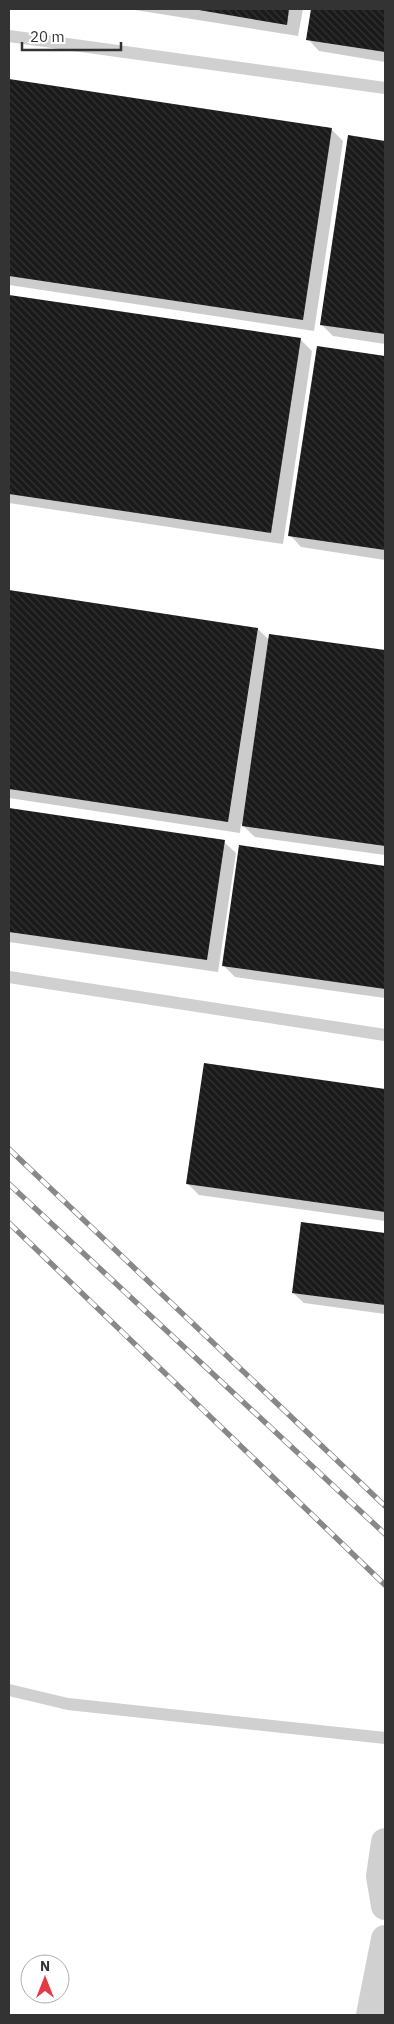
<svg xmlns="http://www.w3.org/2000/svg" width="394" height="2024" font-family="'IBM Plex Sans',sans-serif">
<style>
.shadow{fill:#0003}
.building{fill:url(#building-back-hatch)}
.lines{fill:none;stroke-linecap:round;stroke-linejoin:round}
.service{stroke:#d0d0d0;stroke-width:12}
.tertiary{stroke:#d0d0d0;stroke-width:28}
.rail-casing{stroke:#888;stroke-width:5.5}
.rail{stroke:#fff;stroke-width:4;stroke-dasharray:11;stroke-linecap:butt}
</style>
<defs>
<pattern id="building-back-hatch" width="6" height="6" patternUnits="userSpaceOnUse" patternTransform="scale(1.25)"><rect width="6" height="6" fill="#1a1a1a"/><path d="M-1 5l2 2M0 0l6 6M5-1l2 2" fill="none" stroke="#333"/></pattern>
</defs>
<rect width="100%" height="100%" fill="#fff"/>
<path class="shadow" d="M129,9H303L298,36Z
M313,9H385V62L319,51L308,39Z
M9,81L332,130L343,141L314,331L9,285Z
M349,137L385,142V344L333,336L321,324Z
M9,296L300,339L312,351L283,544L9,503Z
M318,347L385,358V560L301,547L290,535Z
M9,591L258,629L269,640L270,635L385,651V855L255,837L241,824L240,833L9,798Z
M9,809L224,842L236,853L218,972L9,942Z
M240,847L385,867V998L235,977L223,965Z
M205,1065L385,1090V1221L199,1195L188,1184Z
M302,1224L385,1235V1314L304,1303L293,1293Z"/>
<path class="building" d="M193,9H289L287,25Z
M311,9H385V52L306,40Z
M9,79L332,128L303,320L9,276Z
M348,135L385,141V334L320,325Z
M9,295L301,338L271,533L9,494Z
M317,346L385,356V550L288,536Z
M9,590L258,628L228,822L9,789Z
M269,634L385,650V846L242,826Z
M9,808L225,840L207,960L9,932Z
M239,845L385,866V989L222,966Z
M204,1063L385,1089V1212L186,1184Z
M301,1222L385,1233V1305L292,1293Z"/>
<g class="lines">
<path class="service" d="M9,36L385,88
M9,977L385,1035
M9,1690L68,1704L385,1738"/>
<path class="tertiary" d="M385,1842L380,1876L385,1906
M370,2015L385,1939"/>
<g class="rail-casing">
<path id="rail" d="M9,1149L385,1506
M9,1184L385,1534
M9,1223L385,1585"/>
</g>
<use href="#rail" class="rail"/>
</g>
<rect width="394" height="2024" fill="none" stroke="#333333" stroke-width="20"/>
<g transform="translate(45 1979)"><circle r="24" fill="#ffffff" stroke="#adadad"/>
<path d="M0-4L9 19L0 12L-9 19Z" fill="#e63946"/>
<text y="-8" font-size="14" font-weight="bold" text-anchor="middle" fill="#333333">N</text>
</g>
<path d="M22 42v8h99v-8" fill="none" stroke="#333333" stroke-width="2.5"/>
<text x="30" y="42" font-size="15" fill="#333333" stroke="#ffffff" stroke-width="4" paint-order="stroke">20 m</text>
</svg>
